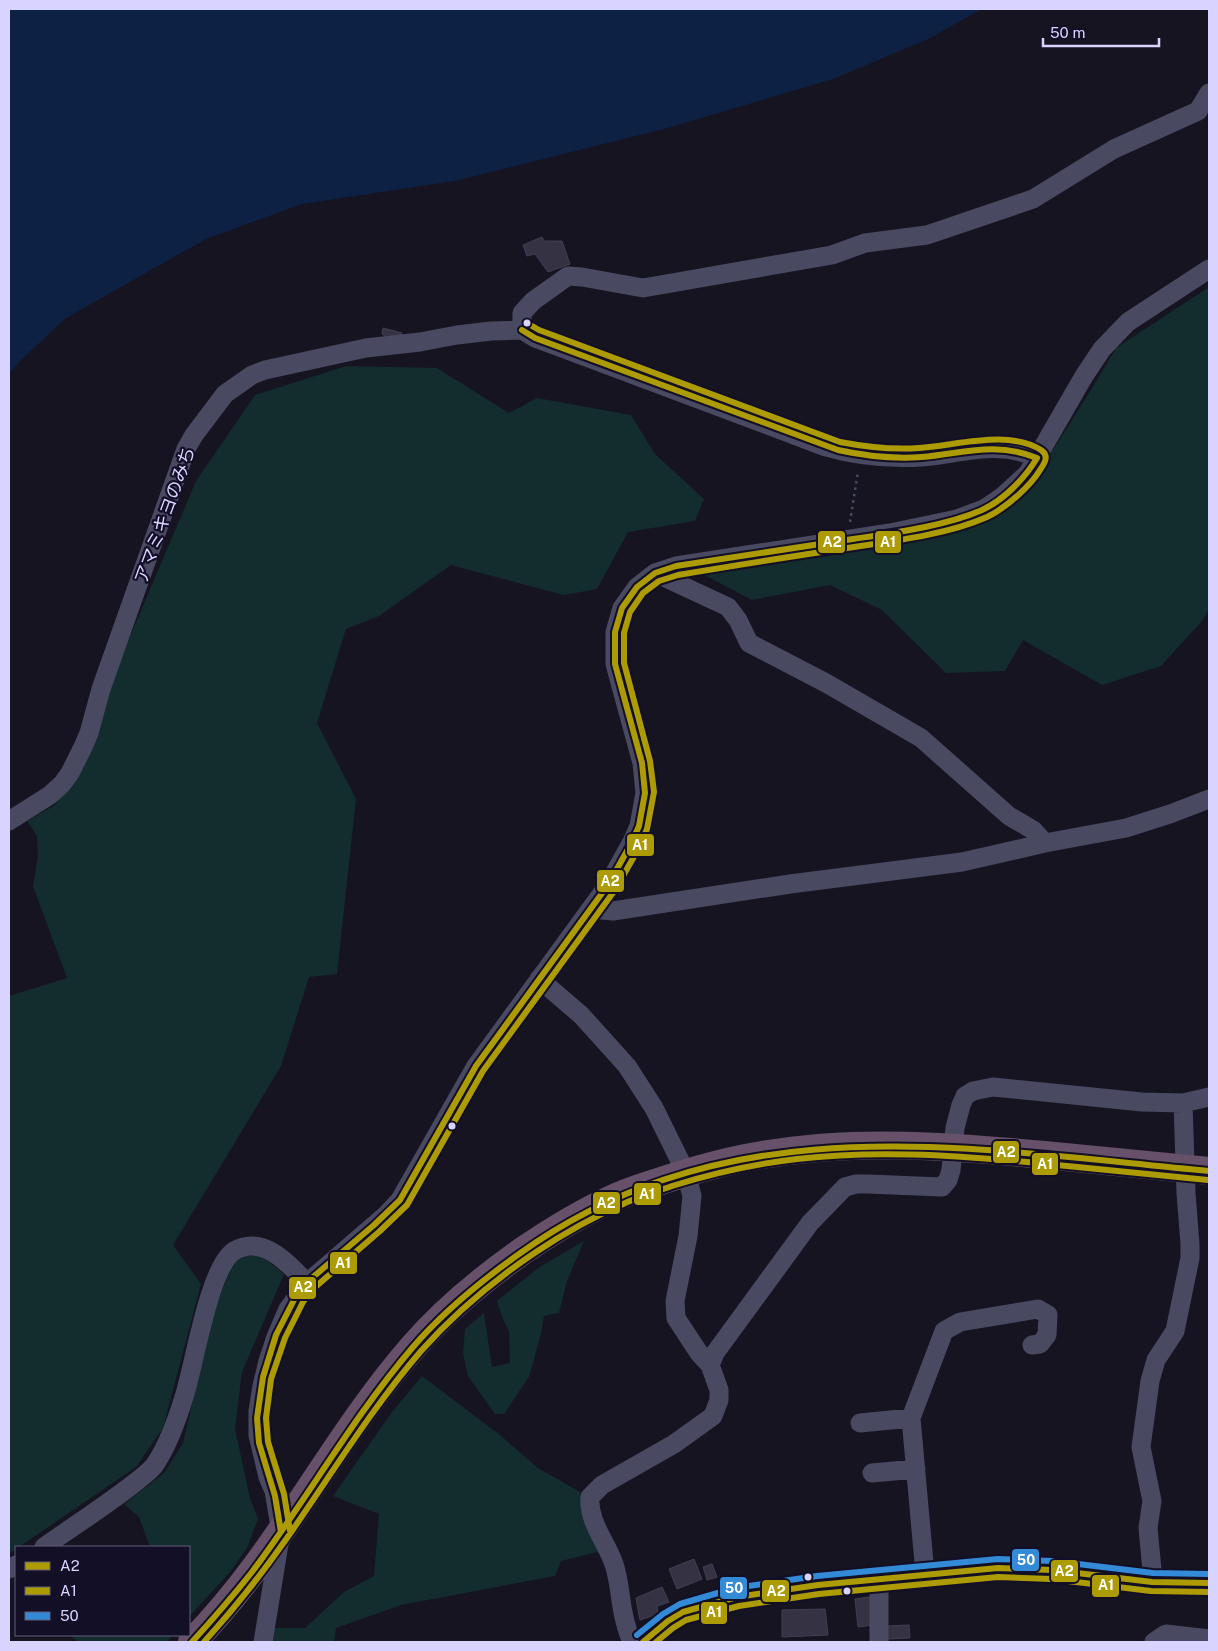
<svg xmlns="http://www.w3.org/2000/svg" width="1218" height="1651" font-family="'Public Sans','Noto Sans JP',sans-serif">
<style>
.green{fill:#132c2d}
.water{fill:#0d2144}
.building{fill:#343243;stroke:#433f54}
.lines{fill:none;stroke-linecap:round;stroke-linejoin:round}
.path{stroke:#44505f;stroke-width:2.5;stroke-dasharray:2.5 4;stroke-linecap:butt}
.minor{stroke:#4a4962;stroke-width:19}
.highway{stroke:#67516a;stroke-width:28}
.bus-1-casing{stroke:#130f26;stroke-width:10}
.bus-2-casing{stroke:#130f26;stroke-width:10}
.bus-3-casing{stroke:#130f26;stroke-width:10}
.bus-1{stroke:#ad9b03;stroke-width:6}
.bus-2{stroke:#ad9b03;stroke-width:6}
.bus-3{stroke:#338bd7;stroke-width:6}
.bus-dot{fill:#d9d4ff;stroke:#130f26;stroke-width:2}
.labels{text-anchor:middle;stroke-width:4.5;stroke-linejoin:round;paint-order:stroke}
.street-label{font-size:18px;fill:#d9d4ff;stroke:#130f26}
.line-badge{stroke:#130f26;stroke-width:2}
.badge-label{font-size:14px;text-anchor:middle;font-weight:bold;fill:#fff}
</style>
<rect width="100%" height="100%" fill="#161421"/>
<path class="green" d="M1209,287V609L1202,621L1161,666L1102,685L1023,640L1005,671L946,673L882,610L830,585L752,600L695,570L930,535L984,520L1009,504L1029,488L1094,385L1116,348Z
M346,366L437,368L509,413L537,398L631,415L655,454L704,499L695,521L628,532L597,589L564,595L451,565L379,616L346,629L317,723L356,799L337,974L309,977L281,1066L173,1245L201,1284L163,1428L136,1467L19,1547H16V1549L9,1554V996L67,978L33,886L38,856L37,836L27,821L55,805L74,779L106,693L196,481L255,395Z
M584,1241L567,1281L559,1313L544,1316L541,1334L529,1377L504,1414H495L468,1376L463,1353L465,1329L484,1313L492,1367L510,1363L509,1331L502,1317L497,1301L538,1268Z
M242,1256H262L284,1274L242,1372L235,1429L250,1498L258,1519L247,1548L230,1572L189,1617V1547H150L139,1517L124,1504L164,1473L183,1443L213,1313L232,1266Z
M422,1376L500,1435L538,1468L580,1492L598,1552L561,1561L555,1576L401,1605L336,1628L334,1642H272L274,1628H305L344,1592L374,1576L379,1514L333,1496L392,1412Z
M70,1635H173L166,1642H78Z"/>
<path class="water" d="M9,9H982L928,39L833,79L664,129L454,181L302,204L206,239L66,318L20,361L9,374Z"/>
<path class="building" d="M542,237L544,241H562L570,264L548,272L535,254L527,256L523,245Z
M383,328L402,333L401,337L389,339L382,334Z
M694,1559L702,1579L677,1589L669,1569Z
M712,1564L717,1577L707,1580L703,1567Z
M662,1587L669,1602L657,1606L658,1614L640,1620L636,1598Z
M870,1597L873,1625L858,1627L855,1599Z
M825,1609L828,1635L782,1637V1610Z
M909,1625L910,1638L888,1639L887,1626Z"/>
<g class="lines">
<path class="path" d="M850,522L858,471"/>
<path class="minor" d="M522,330V313L533,301L568,276L582,277L643,288L832,255L865,243L927,235L1033,199L1114,149L1198,111L1209,93
M522,330L535,338L557,346L826,447C857,456 889,459 921,457C960,454 1000,439 1037,458
M655,573L728,607L738,620L749,643L826,683L921,738L1009,816L1033,830L1045,843
M9,821L50,795L62,784L70,773L83,747L89,733L101,689L186,449L194,435L225,394L252,375L265,370L366,348L420,342L457,335L491,331L522,330
M591,909L613,911L790,884L962,862L1045,843L1126,828L1170,814L1209,799
M539,979L581,1015L627,1066L654,1108L686,1173L692,1196L688,1236L675,1301L676,1318L699,1353L710,1365L719,1390V1400L713,1416L674,1444L602,1485L590,1497C588,1520 604,1539 612,1559C617,1570 618,1581 620,1593C622,1610 625,1627 632,1642
M710,1365L715,1353L810,1223L845,1187L856,1184H868L942,1187L948,1180L951,1170L955,1128L961,1105L965,1096L973,1091L993,1087L1142,1102L1183,1103L1209,1097
M860,1423L911,1418
M872,1473L916,1469
M44,1547C75,1525 107,1505 137,1481C143,1476 152,1470 156,1463C169,1443 177,1420 184,1397C194,1367 209,1267 234,1251C263,1234 289,1264 307,1283
M9,1569L16,1565
M925,1574L911,1418L944,1331L960,1322L1038,1309L1048,1315L1047,1335L1040,1344L1032,1345
M1152,1582V1570L1148,1528L1152,1501L1141,1447L1150,1381L1156,1360L1175,1331L1190,1258V1244L1186,1193L1183,1103
M263,1642L281,1532L274,1491L268,1477L258,1435V1411L262,1386L268,1361L276,1337L288,1309L307,1283L386,1215L400,1200L476,1066L608,885L632,842L639,826L645,793L642,763L615,664V632L622,608L637,587L655,573L676,566L890,533L957,519L984,509L1003,496L1028,473L1084,376L1102,349L1128,322L1209,269
M643,1642L668,1621L683,1612L737,1597L777,1590L818,1585L998,1568L1052,1570L1152,1582L1209,1583
M879,1642V1579
M1154,1642L1166,1634L1209,1639"/>
<path class="highway" d="M192,1642C279,1554 332,1440 413,1347C445,1310 484,1278 524,1250C552,1231 583,1212 614,1198C631,1190 649,1185 667,1179C698,1169 729,1160 762,1155C855,1139 950,1146 1044,1155C1099,1160 1154,1166 1209,1171"/>
<g class="bus-1-casing">
<path id="bus-1" d="M281,1532L275,1496L259,1443L257,1418L263,1377L276,1335L295,1298L306,1283L374,1225L400,1200L476,1066L608,885L632,842L639,826L645,793L642,763L615,664V632L622,608L637,587L655,573L676,566C735,557 794,548 853,539C893,533 946,526 982,510C1004,500 1025,478 1037,458C995,441 965,453 922,457C894,459 865,456 838,450L535,338L522,330
M192,1642C213,1619 233,1596 252,1572C308,1498 353,1417 413,1347C444,1311 481,1281 519,1254C731,1102 968,1149 1209,1171
M643,1642L668,1621L683,1612L737,1597L818,1585L998,1568L1052,1570L1152,1582L1209,1583"/>
</g>
<g class="bus-2-casing">
<path id="bus-2" d="M290,1531L284,1494L268,1442L266,1418L271,1379L285,1338L303,1302L313,1289L380,1231L407,1205L483,1071L615,890L640,846L647,829L654,792L650,761L624,663V633L630,612L643,593L659,581L678,575C737,565 795,556 854,547C895,541 949,534 987,517C1004,509 1030,487 1040,470C1044,464 1050,456 1041,450C1008,429 955,446 919,448C892,450 866,447 840,442L539,330L527,323
M204,1642C234,1609 261,1575 287,1538C331,1475 371,1409 421,1351C455,1313 494,1280 536,1252C563,1234 591,1218 621,1205C637,1197 655,1192 672,1186C713,1173 754,1164 797,1159C873,1150 951,1155 1027,1162C1087,1168 1148,1174 1208,1180
M656,1642L673,1628L686,1620L739,1606L819,1594L998,1577L1051,1579L1151,1591L1209,1592"/>
</g>
<g class="bus-3-casing">
<path id="bus-3" d="M637,1635L663,1614L680,1604L735,1588L817,1576L998,1559L1053,1561L1153,1573L1209,1574"/>
</g>
<use href="#bus-1" class="bus-1"/>
<use href="#bus-2" class="bus-2"/>
<use href="#bus-3" class="bus-3"/>
</g>
<g class="bus-dot">
<circle cx="527" cy="323" r="4.5"/>
<circle cx="452" cy="1126" r="4.5"/>
<circle cx="808" cy="1577" r="4.5"/>
<circle cx="847" cy="1591" r="4.5"/>
</g>
<g class="labels">
<g class="street-label">
<text transform="translate(165 515) rotate(-70)" y="6">アマミキヨのみち</text>
</g>
</g>
<g class="line-badge">
<rect x="874" y="530" width="28" height="24" rx="5" fill="#ad9b03"/>
<rect x="817" y="530" width="29" height="24" rx="5" fill="#ad9b03"/>
<rect x="626" y="833" width="29" height="24" rx="5" fill="#ad9b03"/>
<rect x="596" y="869" width="29" height="24" rx="5" fill="#ad9b03"/>
<rect x="992" y="1140" width="28" height="24" rx="5" fill="#ad9b03"/>
<rect x="1031" y="1152" width="28" height="24" rx="5" fill="#ad9b03"/>
<rect x="633" y="1182" width="29" height="24" rx="5" fill="#ad9b03"/>
<rect x="592" y="1191" width="29" height="24" rx="5" fill="#ad9b03"/>
<rect x="329" y="1251" width="29" height="24" rx="5" fill="#ad9b03"/>
<rect x="288" y="1276" width="29" height="24" rx="5" fill="#ad9b03"/>
<rect x="1011" y="1548" width="29" height="24" rx="5" fill="#338bd7"/>
<rect x="1050" y="1559" width="29" height="24" rx="5" fill="#ad9b03"/>
<rect x="1091" y="1574" width="29" height="24" rx="5" fill="#ad9b03"/>
<rect x="719" y="1576" width="29" height="24" rx="5" fill="#338bd7"/>
<rect x="761" y="1579" width="29" height="24" rx="5" fill="#ad9b03"/>
<rect x="700" y="1601" width="28" height="24" rx="5" fill="#ad9b03"/>
</g>
<g class="badge-label">
<text x="888" y="547">A1</text>
<text x="832" y="547">A2</text>
<text x="640" y="850">A1</text>
<text x="610" y="886">A2</text>
<text x="1006" y="1157">A2</text>
<text x="1045" y="1169">A1</text>
<text x="647" y="1199">A1</text>
<text x="606" y="1208">A2</text>
<text x="343" y="1268">A1</text>
<text x="303" y="1292">A2</text>
<text x="1026" y="1565">50</text>
<text x="1064" y="1576">A2</text>
<text x="1106" y="1590">A1</text>
<text x="734" y="1593">50</text>
<text x="776" y="1596">A2</text>
<text x="714" y="1617">A1</text>
</g>
<rect width="1218" height="1651" fill="none" stroke="#d9d4ff" stroke-width="20"/>
<rect x="15" y="1546" width="175" height="90" fill="#130f26" stroke="#625e7d"/>
<rect x="25" y="1562" width="25" height="8" fill="#ad9b03" stroke="#625e7d"/>
<text x="60" y="1571" font-size="15" fill="#d9d4ff">A2</text>
<rect x="25" y="1587" width="25" height="8" fill="#ad9b03" stroke="#625e7d"/>
<text x="60" y="1596" font-size="15" fill="#d9d4ff">A1</text>
<rect x="25" y="1612" width="25" height="8" fill="#338bd7" stroke="#625e7d"/>
<text x="60" y="1621" font-size="15" fill="#d9d4ff">50</text>
<path d="M1043 38v8h116v-8" fill="none" stroke="#d9d4ff" stroke-width="2.5"/>
<text x="1050" y="38" font-size="15" fill="#d9d4ff" stroke="#130f26" stroke-width="4" paint-order="stroke">50 m</text>
</svg>
